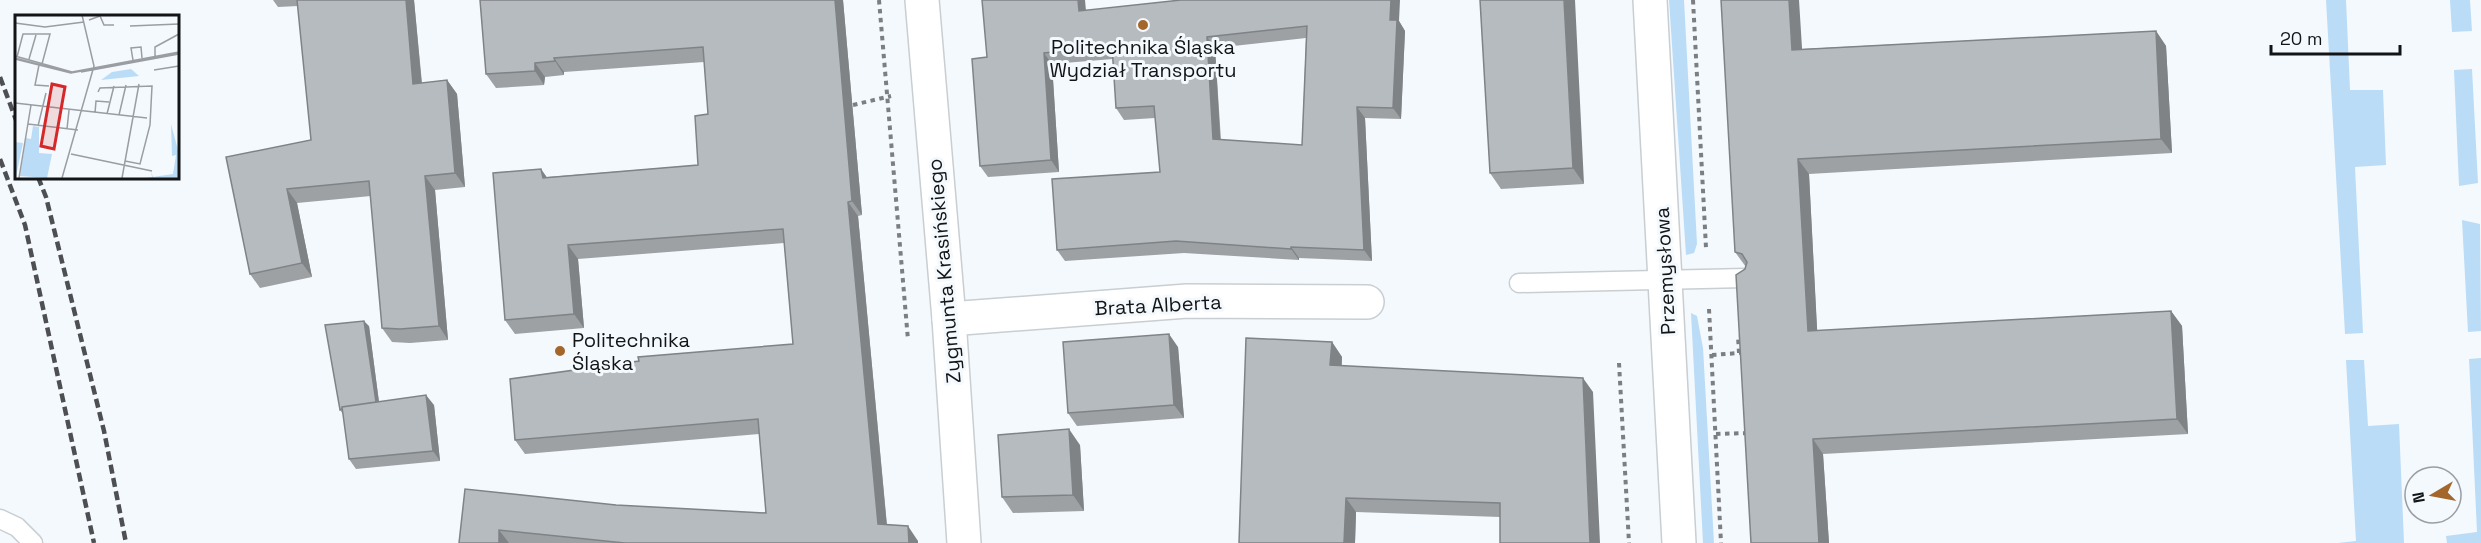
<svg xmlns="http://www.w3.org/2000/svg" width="2481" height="543" font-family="'Space Grotesk',sans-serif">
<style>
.green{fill:#badcf7}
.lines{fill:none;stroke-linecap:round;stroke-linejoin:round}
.service-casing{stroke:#c9ced2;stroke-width:21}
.minor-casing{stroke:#c9ced2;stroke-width:36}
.tertiary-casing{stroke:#c9ced2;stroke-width:36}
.path{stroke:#7c7f82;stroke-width:4;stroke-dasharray:4.5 4.5;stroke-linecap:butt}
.service{stroke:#fff;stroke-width:18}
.minor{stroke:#fff;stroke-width:33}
.tertiary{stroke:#fff;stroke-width:33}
.rail{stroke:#4d4f52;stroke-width:4.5;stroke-dasharray:9 4.5;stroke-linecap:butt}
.wall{fill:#9da1a4;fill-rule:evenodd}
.shaded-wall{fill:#7f8386}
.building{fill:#b6bbbf;stroke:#7f8386;stroke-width:1.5;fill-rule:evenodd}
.poi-dot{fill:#a4672b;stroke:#f4f9fd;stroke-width:2}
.labels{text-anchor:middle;stroke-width:6;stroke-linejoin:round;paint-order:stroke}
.poi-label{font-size:20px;fill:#121416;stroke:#f4f9fd}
.street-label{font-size:20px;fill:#121416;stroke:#f4f9fd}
.inset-road{fill:none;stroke:#9a9da1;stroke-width:1.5}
.view{fill:#d62828;fill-opacity:0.15;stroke:#d62828;stroke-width:3}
.inset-edge{fill:none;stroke:#121416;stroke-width:3}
</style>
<rect width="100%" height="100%" fill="#f4f9fd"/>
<path class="green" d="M1669,0H1684L1697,244L1694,253L1686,255Z
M2326,0H2346L2350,90H2383L2386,165L2355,167L2363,333L2345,334Z
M2450,0H2470L2472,31L2452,32Z
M2472,69L2478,183L2459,186L2454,70Z
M2462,220L2480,224L2481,331L2468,332Z
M1691,313L1697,316L1703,348L1714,543H1703Z
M2481,358V543H2447L2446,536L2477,532L2469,359Z
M2346,360H2364L2368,426L2399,424L2404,543H2338L2356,541Z"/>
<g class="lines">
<g class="service-casing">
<path id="service" d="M1519,283L1746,278
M0,519L17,527L33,543"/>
</g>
<g class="minor-casing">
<path id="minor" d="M1650,0L1679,543
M949,319L1187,301L1367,302"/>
</g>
<g class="tertiary-casing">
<path id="tertiary" d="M922,0L949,319L964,543"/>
</g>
<path class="path" d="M879,0L908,340
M1693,0L1706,248
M853,105L891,96
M1709,309L1721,543
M1712,355L1739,353L1738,336H1744
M1619,363L1629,543
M1716,434L1748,433"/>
<use href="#service" class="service"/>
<use href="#minor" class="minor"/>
<use href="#tertiary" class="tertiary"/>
<path class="rail" d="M0,77L16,120
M0,159L25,225L94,543
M38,177L46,197L104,431L126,543"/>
</g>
<path class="wall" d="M273,0H414L422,83L447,80L457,94L465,187L435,190L448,340L410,343L392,342L382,328L371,196L297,203L312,277L260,288L250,274L226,157L311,140L298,6L278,7Z
M480,0H843L862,215L858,216L887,525L918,541V543H459L465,489L616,505L766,513L759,434L525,454L515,440L793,344L784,243L578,259L584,328L515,334L505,320L547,177L698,165L708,114L704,62L564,72V75L545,77L544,85L496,88L486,74Z
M1480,0L1584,184L1501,189L1490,173Z
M1086,10L1399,21L1405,31L1401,119L1365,118L1372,261L1299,258V260L1184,253L1065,261L1057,250L1160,172L1155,118L1124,120L1116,108L1113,59L1052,64L1059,172L988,177L980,166L987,57ZM1306,38L1302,145L1221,140L1215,48Z
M2156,31L2166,46L2172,153L1809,174L1817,331L2171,311L2182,326L2188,434L1823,454L1829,543H1751L1746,267L1735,252L1802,49Z
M369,326L379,402L434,405L440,461L356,469L349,459L343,414L340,410Z
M1332,342L1342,357V366L1593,392L1500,517L1356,512L1355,543H1239Z
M1178,347L1184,418L1077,426L1068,413Z
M1080,445L1084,511L1013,513L1002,497Z"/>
<path class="shaded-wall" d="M406,0H414L423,98L413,84Z
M835,0H843L862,215L852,201Z
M1078,0H1085L1087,22L1079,11Z
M1391,0H1400L1399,21L1405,31L1401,119L1393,108L1390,20Z
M1564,0H1575L1584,184L1573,168Z
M1789,0H1799L1803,64L1792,50Z
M2156,31L2166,46L2172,153L2161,139Z
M1207,37L1215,48L1221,151L1213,139Z
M1044,53L1052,64L1059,172L1051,160Z
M554,58L564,72V75L555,61Z
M535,63L545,77L544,85L535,71Z
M447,80L457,94L465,187L455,173Z
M1357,107L1365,118L1372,261L1364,250Z
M1798,159L1809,174L1818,346L1808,331Z
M541,169L551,183L543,178Z
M425,176L435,190L448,340L439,326Z
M287,189L297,203L312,277L302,263Z
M848,202L858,216L888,538L878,524Z
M568,245L578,259L584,328L574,314Z
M1291,247L1299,258V260L1291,249Z
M2171,311L2182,326L2188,434L2177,419Z
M364,321L369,326L380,410L376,404Z
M1169,334L1178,347L1184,418L1174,405Z
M1332,342L1342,357L1340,380L1330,365Z
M1583,378L1593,392L1600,543H1590Z
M426,395L434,405L440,461L433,451Z
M1069,429L1080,445L1084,511L1073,495Z
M1813,439L1823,454L1829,543H1819Z
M1346,498L1356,512L1355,543H1344Z
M908,526L918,541V543H909Z
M499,530L509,543H499Z"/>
<path class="building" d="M297,0H406L413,84L447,80L455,173L425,176L439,326L400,329L382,328L369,181L287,189L302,263L250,274L226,157L311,140Z
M480,0H835L852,201L848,202L878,524L908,526L909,543H625L499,530V543H459L465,489L616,505L766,513L758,419L515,440L510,379L639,361L638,357L793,344L783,229L568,245L574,314L505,320L493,173L541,169L543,178L698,165L695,116L708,114L703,47L554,58L555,61L535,63V71L486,74Z
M982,0H1078L1079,11L1181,0H1391L1390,20H1397L1393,108L1357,107L1364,250L1291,247V249L1176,241L1057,250L1052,179L1160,172L1154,106L1116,108L1112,46L1044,53L1051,160L980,166L972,59L987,57ZM1307,26L1302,145L1213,139L1207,37Z
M1480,0H1564L1573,168L1490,173Z
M1721,0H1789L1792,50L2156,31L2161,139L1798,159L1808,331L2171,311L2177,419L1813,439L1819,543H1751L1736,275L1745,269L1747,262L1742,254L1735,252Z
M364,321L376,402L342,407V409L340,410L325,325Z
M1169,334L1174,405L1068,413L1063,342Z
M1246,338L1332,342L1330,365L1583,378L1590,543H1500V503L1346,498L1344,543H1239Z
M426,395L433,451L349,459L342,407Z
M1069,429L1073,495L1002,497L998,435Z"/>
<g class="poi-dot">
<circle cx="1143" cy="25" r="6"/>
<circle cx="560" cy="351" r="6"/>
</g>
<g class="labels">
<g class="poi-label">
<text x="1143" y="54">Politechnika Śląska<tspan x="1143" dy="23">Wydział Transportu</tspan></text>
<text x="572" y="347" text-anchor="start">Politechnika<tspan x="572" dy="23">Śląska</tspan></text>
</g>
<g class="street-label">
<text transform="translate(944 271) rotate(-95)" y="7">Zygmunta Krasińskiego</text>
<text transform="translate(1665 271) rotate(-93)" y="7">Przemysłowa</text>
<text transform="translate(1158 305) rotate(-3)" y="7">Brata Alberta</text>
</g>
</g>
<g transform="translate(15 15)">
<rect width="164" height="164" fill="#f4f9fd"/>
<path d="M116,54L124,61L86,65L97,57ZM156,109L163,135V163H131L137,162L136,156L138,162L158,159L161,140L157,141ZM18,111L24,112V131L34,132L24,131V138L37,139L32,163L5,161L11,123L16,124ZM0,127L8,128L1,161H0Z" fill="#badcf7"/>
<path class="inset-road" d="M74,5L85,1L89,10H99M0,8L30,12L69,7M115,11L164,9M0,41L57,57L164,37M140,41V32L164,19M2,42L8,19H35L27,49M0,43L56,58L164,38M0,44L56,58M14,44L21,20M118,45L116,33L126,32L127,43M24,50L20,70L34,71M139,55L164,51M66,57L164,39M83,77L85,73L137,71L135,110L125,149L110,146M0,88L132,103M80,98L81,86L94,87M92,99L99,71M104,100L111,70M13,109L63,115M23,111L31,78M52,114L54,95M56,139L137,156M4,163L16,90M47,163L79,51L67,0M107,163L124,69"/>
<path class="view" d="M37,69L50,72L39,134L26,131Z"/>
<rect width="164" height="164" class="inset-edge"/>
</g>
<g transform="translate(2433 495) rotate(260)"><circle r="28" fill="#f4f9fd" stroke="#9a9da1" stroke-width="1.5"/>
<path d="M0-4.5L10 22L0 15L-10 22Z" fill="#a4672b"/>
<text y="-9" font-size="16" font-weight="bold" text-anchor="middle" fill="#121416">N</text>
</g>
<path d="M2271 45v9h129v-9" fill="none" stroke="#121416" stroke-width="3"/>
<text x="2280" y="45" font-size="18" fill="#121416" stroke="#f4f9fd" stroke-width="4.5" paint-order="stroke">20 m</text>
</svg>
